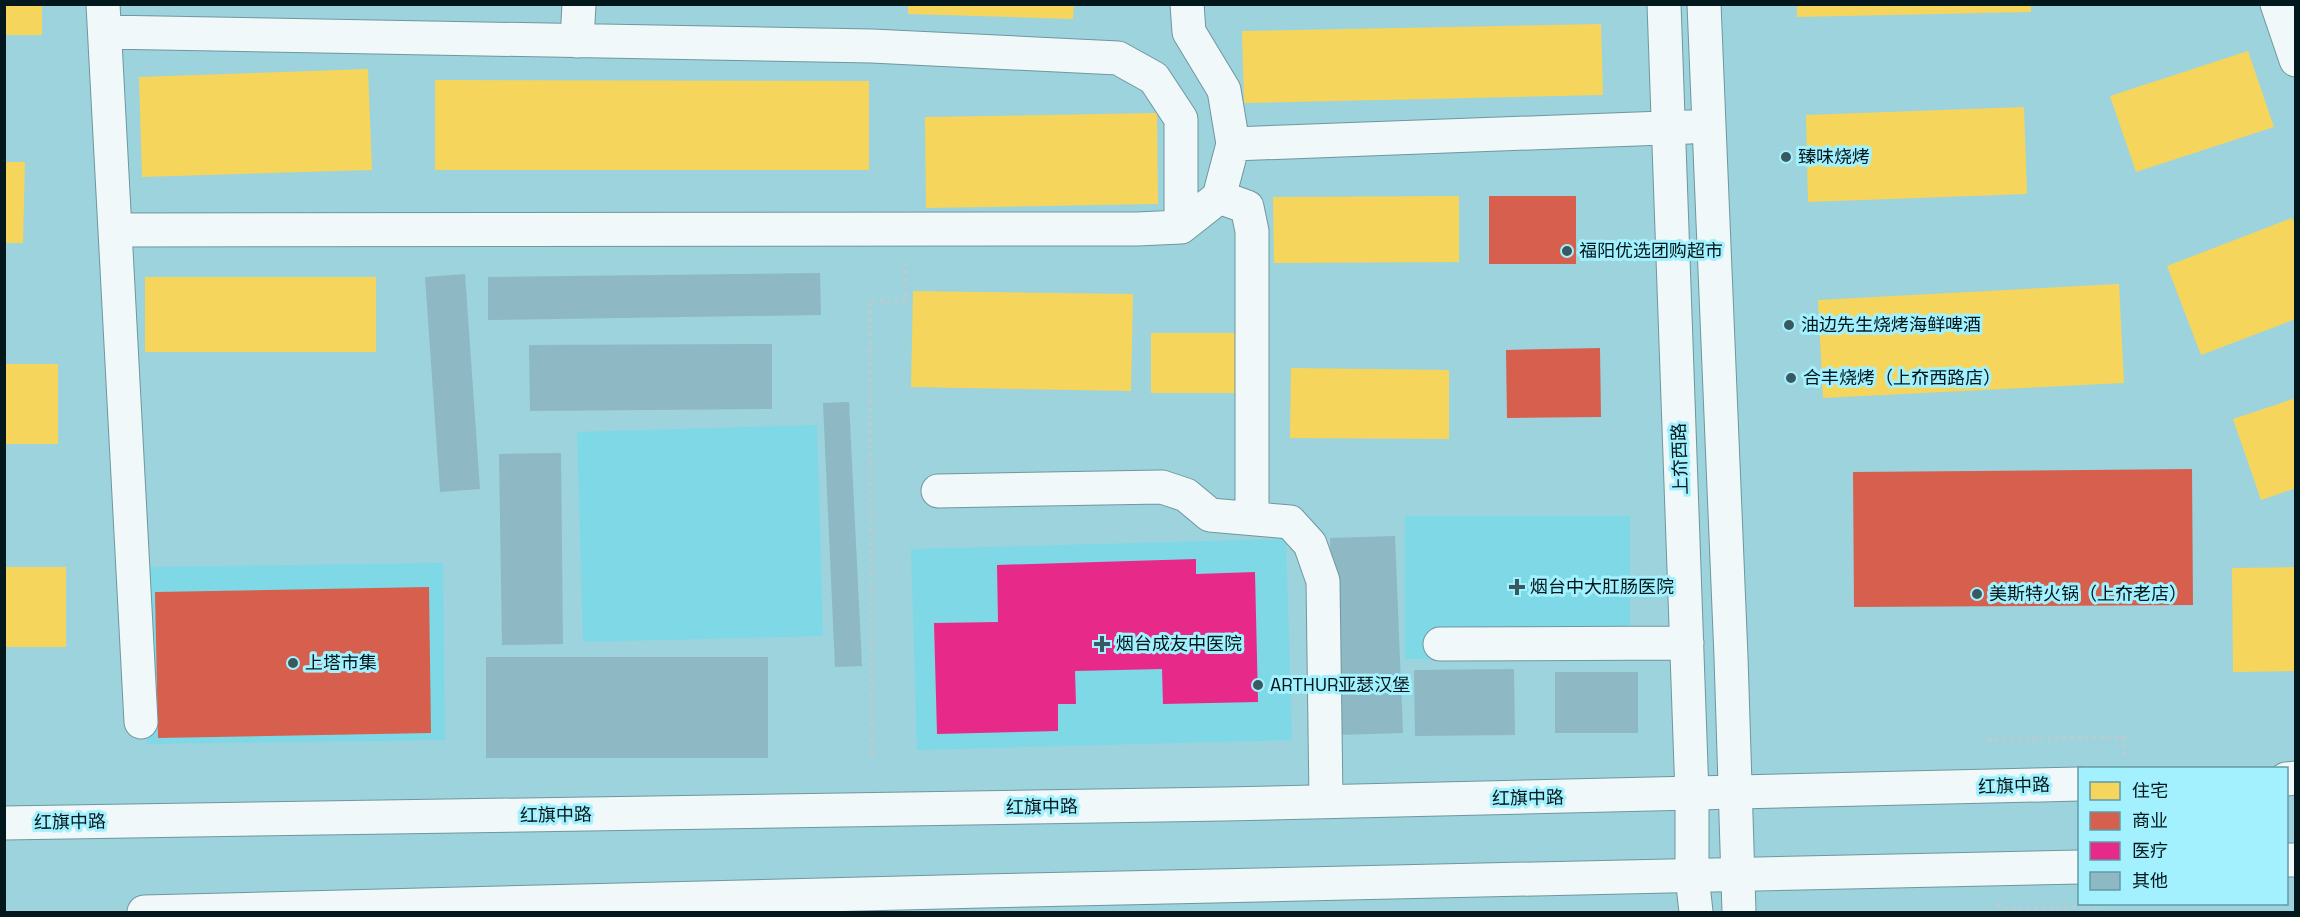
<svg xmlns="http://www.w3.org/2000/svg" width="2300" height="917" font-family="'Space Grotesk','Noto Sans SC',sans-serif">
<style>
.built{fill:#7fd8e6}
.homes{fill:#f6d55c}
.shops{fill:#d6604d}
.health{fill:#e7298a}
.building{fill:#8eb8c3}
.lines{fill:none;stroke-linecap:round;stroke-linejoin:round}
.minor-casing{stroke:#6f979e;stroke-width:35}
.major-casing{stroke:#6f979e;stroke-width:35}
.path{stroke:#bbcbce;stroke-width:4;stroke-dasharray:3 4.5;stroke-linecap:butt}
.minor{stroke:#f0f8fa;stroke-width:33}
.major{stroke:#f0f8fa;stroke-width:33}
.poi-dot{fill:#395960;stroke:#a3f1fe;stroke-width:2}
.labels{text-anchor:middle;stroke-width:6;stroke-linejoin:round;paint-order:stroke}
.poi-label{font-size:18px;fill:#03181c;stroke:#a3f1fe;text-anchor:start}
.street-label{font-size:18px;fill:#03181c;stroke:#a3f1fe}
</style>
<rect width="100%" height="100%" fill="#9cd3dd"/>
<path class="built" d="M817,425L823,636L583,642L577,432Z
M1405,516H1630V659H1405Z
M1286,539L1292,740L917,750L911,549Z
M443,563L445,740L147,744L145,567Z"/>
<path class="homes" d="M4,4H42V35H4Z
M1797,4H2031V12L1797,17Z
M908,5H1074L1073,19L908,14Z
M1601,24L1603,95L1244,103L1242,31Z
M2248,51L2274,127L2136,172L2110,96Z
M368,69L372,170L142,177L139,77Z
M435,80L869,81V170H435Z
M2024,107L2027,194L1808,202L1806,115Z
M1157,113L1158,204L926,208L925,117Z
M4,162H25L23,243H4Z
M1459,196V262L1274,263L1273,197Z
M2292,218L2296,226V319L2201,355L2167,266Z
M145,277H376V352H145Z
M2119,284L2124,383L1823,398L1818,300Z
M913,291L1133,294L1131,391L911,387Z
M1151,333H1238V393H1151Z
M5,364H58V444H5Z
M1291,368L1449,370V439L1290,438Z
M2296,398V488L2261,500L2233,419Z
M4,567H66V647H4Z
M2296,567V671L2233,672L2232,568Z"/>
<path class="shops" d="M1489,196H1576V264H1489Z
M1600,348L1601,417L1507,418L1506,350Z
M2192,469L2193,605L1854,607L1853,472Z
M429,587L431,733L158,738L155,592Z"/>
<path class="health" d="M1196,559V574L1255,572L1258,702L1163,704L1162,669L1075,671L1076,704H1058V731L937,734L934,623L998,622L997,565Z"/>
<path class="building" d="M820,273L821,315L488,320V277Z
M465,274L480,489L440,492L425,277Z
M772,344V409L530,411L529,345Z
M849,402L862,666L835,667L823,403Z
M561,453L563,644L502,645L499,454Z
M1395,536L1403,733L1337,735L1330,538Z
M486,657H768V758H486Z
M1514,669L1515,735L1415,736L1414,670Z
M1555,672H1638V733H1555Z"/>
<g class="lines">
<g class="minor-casing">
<path id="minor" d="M103,4L141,722
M1664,4L1692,795V876L1696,912
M1704,4L1731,657L1739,912
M2277,4L2296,60
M105,32L872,46L1118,58L1154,78L1181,119V227
M577,41L579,4
M1233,144L1690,127
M1219,197L1247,207L1252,231V518
M116,230L1137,229L1181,227L1219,197L1233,144L1224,90L1189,32L1187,4
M938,491L1162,487L1186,495L1210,515L1290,522L1310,544L1323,581L1326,801
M1440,644L1687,643"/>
</g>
<g class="major-casing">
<path id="major" d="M2286,779L2296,778
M4,823L1225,804L2080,784
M2286,860H2296
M144,912L982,891L2080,867"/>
</g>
<path class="path" d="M1988,740L2123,737L2124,754
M872,756L870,301H905V264
M1998,905L2007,909L2097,906V904"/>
<use href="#minor" class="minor"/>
<use href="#major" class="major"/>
</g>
<g class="poi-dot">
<circle cx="1786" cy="157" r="6"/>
<circle cx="1567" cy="251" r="6"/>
<circle cx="1789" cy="325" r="6"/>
<circle cx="1791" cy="378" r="6"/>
<path d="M1514 578h6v6h6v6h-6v6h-6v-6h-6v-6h6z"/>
<circle cx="1977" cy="594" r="6"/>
<path d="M1099 635h6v6h6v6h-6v6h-6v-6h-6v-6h6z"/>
<circle cx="293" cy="663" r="6"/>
<circle cx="1258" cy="685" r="6"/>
</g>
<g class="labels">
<g class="poi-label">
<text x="1798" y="163">臻味烧烤</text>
<text x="1579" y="257">福阳优选团购超市</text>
<text x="1801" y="331">油边先生烧烤海鲜啤酒</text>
<text x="1803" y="384">合丰烧烤（上夼西路店）</text>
<text x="1530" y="593">烟台中大肛肠医院</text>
<text x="1989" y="600">美斯特火锅（上夼老店）</text>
<text x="1116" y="650">烟台成友中医院</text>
<text x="305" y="669">上塔市集</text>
<text x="1270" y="691">ARTHUR亚瑟汉堡</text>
</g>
<g class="street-label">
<text transform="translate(1680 459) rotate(-92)" y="6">上夼西路</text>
<text transform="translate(2014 786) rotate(-2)" y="6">红旗中路</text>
<text transform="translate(1528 798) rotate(-1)" y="6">红旗中路</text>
<text transform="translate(1042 807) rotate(-1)" y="6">红旗中路</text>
<text transform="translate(556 815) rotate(-1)" y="6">红旗中路</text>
<text transform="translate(70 822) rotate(-1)" y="6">红旗中路</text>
</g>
</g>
<rect width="2300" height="917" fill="none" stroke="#03181c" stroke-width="12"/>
<rect x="2078" y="767" width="210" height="138" fill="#a3f1fe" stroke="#639aa4" stroke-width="1.5"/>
<rect x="2090" y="782" width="30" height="18" fill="#f6d55c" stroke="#639aa4" stroke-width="1.5"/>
<text x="2132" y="797" font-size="18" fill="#03181c">住宅</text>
<rect x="2090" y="812" width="30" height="18" fill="#d6604d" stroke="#639aa4" stroke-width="1.5"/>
<text x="2132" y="827" font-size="18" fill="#03181c">商业</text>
<rect x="2090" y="842" width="30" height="18" fill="#e7298a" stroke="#639aa4" stroke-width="1.5"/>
<text x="2132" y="857" font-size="18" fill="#03181c">医疗</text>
<rect x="2090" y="872" width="30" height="18" fill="#8eb8c3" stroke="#639aa4" stroke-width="1.5"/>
<text x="2132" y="887" font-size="18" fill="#03181c">其他</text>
</svg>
